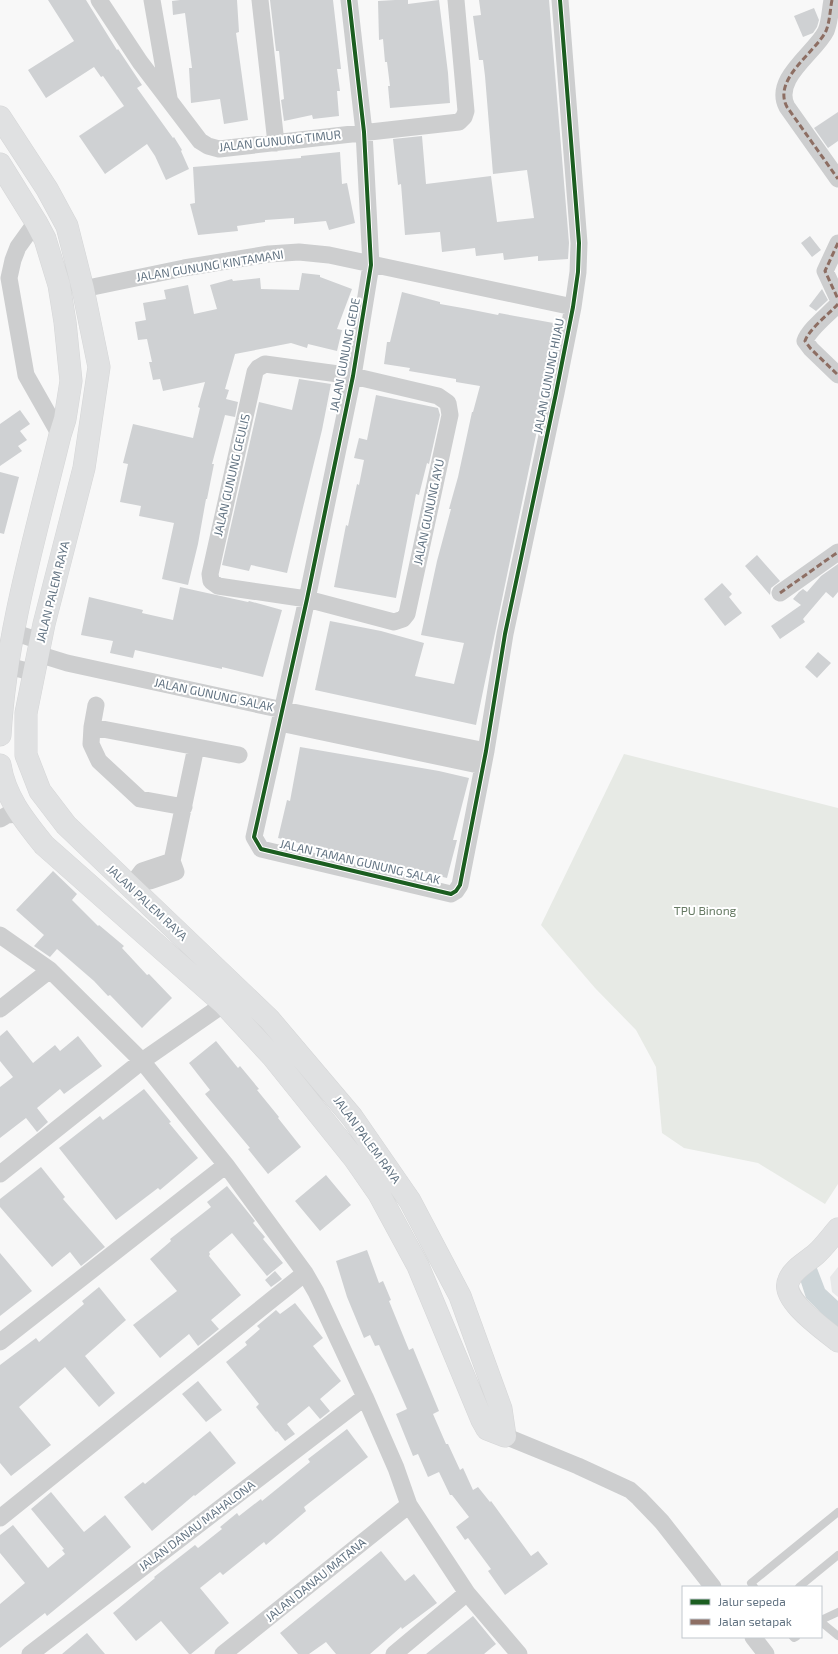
<svg xmlns="http://www.w3.org/2000/svg" width="838" height="1654" font-family="'Exo 2',sans-serif">
<style>
.built{fill:#e7e8e9}
.green{fill:#e7eae5}
.water{fill:#cdd5d8}
.building{fill:#cfd1d3}
.lines{fill:none;stroke-linecap:round;stroke-linejoin:round}
.secondary-casing{stroke:#d5d6d7;stroke-width:23}
.lane{stroke:#cdcecf;stroke-width:8}
.street{stroke:#cdcecf;stroke-width:17}
.secondary{stroke:#e0e1e2;stroke-width:22}
.quiet{stroke:#8d6e63;stroke-width:3;stroke-dasharray:6 3;stroke-linecap:butt}
.cycleway-casing{stroke:#fff;stroke-width:6}
.cycleway{stroke:#1b5e20;stroke-width:4}
.labels{text-anchor:middle;stroke-width:4;stroke-linejoin:round;paint-order:stroke}
.street-label{font-size:12px;fill:#637483;stroke:#fff}
.park-label{font-size:12px;fill:#667a63;stroke:#fff}
</style>
<rect width="100%" height="100%" fill="#f8f8f8"/>
<path class="built" d="M838,1267V1297L832,1292L830,1277Z"/>
<path class="green" d="M624,754L838,808V1184L825,1204L758,1163L684,1148L662,1133L656,1067L636,1030L595,988L541,925Z"/>
<path class="water" d="M815,1263L825,1289L838,1301V1330L806,1298L799,1276Z"/>
<path class="building" d="M48,0H86L117,50L118,49L142,85L137,88L173,138L174,137L182,150L181,151L189,169L166,180L155,156L147,144L105,174L79,136L124,106L103,76L101,77L94,67L46,98L28,70L74,41Z
M180,0H237L239,32L236,33L248,120L224,124L220,99L191,103L189,68H192L185,13L173,15L172,1Z
M270,0H333L341,69H337L340,91H337L339,116L313,119L312,115L284,121L281,100L284,99L279,51H276Z
M395,0H408V4L439,0L448,73L450,103L390,108L388,86H390L387,62H385L383,39L379,40L378,1Z
M479,0H549L569,243L568,259L538,261V256L504,260L503,253L476,256L475,248L442,252L440,232L405,235L401,184L398,185L393,139L422,136L426,184L491,176L497,222L534,218L527,170L493,174L485,76L483,60H479L473,16L481,15Z
M814,8L819,20L817,27L813,33L803,37L794,16Z
M838,112V141L828,148L814,128Z
M340,152L342,184L347,183L355,223L329,230L326,221L294,224V218L265,220V222L237,226L238,231L198,235L190,204L195,203L193,167L301,158V156Z
M810,236L821,250L812,257L801,243Z
M302,273L320,275V277L352,289L337,329L342,330L337,351L308,344L307,348L291,343L235,354L225,389L229,390L226,399L238,402L235,417L225,415L212,464H214L207,499H206L198,544L188,585L162,579L174,523L139,516L141,506L120,502L128,464L123,463L133,424L193,438L200,408L198,407L205,382L163,391L160,379L153,380L149,362H152L147,339L138,340L135,322L146,320L143,303L166,299L164,290L188,285L194,314L217,309L210,285L232,279L233,281L260,278L261,289L299,290Z
M822,289L828,300L816,311L809,306Z
M402,292L440,302V304L468,309L498,315L499,313L559,324L476,725L315,690L330,621L381,631L424,643L415,676L454,684L464,643L421,635L437,561L451,509H449L458,477L472,412H473L480,386L456,382V379L409,371L410,368L384,364L387,342H390Z
M299,379L331,384L322,430L287,573L251,565L249,571L222,565L259,402L292,410Z
M376,395L438,408L440,415L429,464L427,463L419,495L416,494L396,598L334,587L346,525L348,526L357,484L359,485L364,460L354,458L359,438L367,440Z
M20,410L30,424L20,431L27,440L18,446L22,451L0,466V424Z
M0,472L19,477L4,534L0,533Z
M757,555L780,581L771,588L770,595L745,566Z
M838,564V592L833,598L826,592L803,619L805,622L780,639L771,626L801,605L793,599L799,592L803,589L807,592L821,576Z
M722,583L732,594L729,597L742,613L725,626L704,599Z
M180,587L248,602L249,601L282,610L263,677L222,667V669L135,650L133,658L110,653L113,641L81,635L89,597L143,610L142,613L173,620Z
M818,652L831,663L817,678L805,667Z
M300,747L439,771L469,778L453,840H457L447,878L278,838L287,800L290,801Z
M53,871L77,894L72,900L98,926L99,925L124,946L122,948L147,975L149,974L172,998L142,1028L110,995L108,996L94,981L57,949L50,957L34,946L44,935L16,910Z
M7,1030L33,1063L55,1045L60,1051L78,1036L102,1066L64,1094L60,1089L37,1108L48,1122L37,1132L26,1118L0,1138V1087L13,1077L0,1061V1036Z
M216,1041L238,1068L240,1066L259,1089L257,1090L279,1117L278,1118L301,1147L268,1174L248,1149L250,1148L205,1094L210,1090L189,1063Z
M144,1089L171,1122L169,1123L198,1158L160,1190L158,1188L116,1220L59,1148L100,1116L103,1120Z
M41,1167L65,1197L63,1199L105,1247L81,1266L70,1252L52,1267L0,1207V1199Z
M326,1175L351,1205L320,1231L295,1201Z
M227,1186L255,1221L253,1223L265,1237L263,1239L283,1263L267,1276L232,1233L209,1252L210,1254L209,1256L241,1295L211,1320L219,1329L198,1346L189,1334L160,1358L133,1325L177,1291L150,1259L171,1241L170,1239L211,1207L207,1202Z
M367,1250L379,1283L383,1281L391,1300L389,1301L409,1350L413,1348L439,1411L433,1414L446,1444H448L460,1470L463,1468L473,1490L478,1487L490,1502L491,1501L531,1556L538,1551L548,1564L505,1595L488,1571L491,1569L468,1538L465,1540L456,1527L469,1517L452,1495H450L439,1472L428,1477L418,1454L413,1456L396,1414L407,1409L379,1345L375,1346L370,1335L364,1338L347,1297L336,1261Z
M0,1253L32,1291L0,1316Z
M275,1271L282,1279L271,1287L265,1280Z
M99,1287L126,1320L85,1356L115,1393L99,1407L65,1367L19,1407L51,1445L11,1476L0,1463V1365L36,1338L39,1342L84,1304L82,1301Z
M295,1303L323,1338L313,1346L341,1381L320,1399L330,1411L320,1419L309,1406L287,1424L295,1434L285,1441L277,1431L276,1432L256,1407L259,1404L226,1362L247,1345L245,1342L260,1329L257,1326L276,1310L280,1314Z
M198,1381L222,1410L206,1422L182,1394Z
M347,1429L368,1457L304,1507L306,1511L266,1545L264,1542L223,1575L220,1572L200,1588L229,1623L191,1654H189L161,1621L136,1641L113,1613L155,1578L154,1577L195,1545L198,1548L222,1529L220,1527L237,1513L239,1516L261,1499L262,1501L310,1462L308,1459Z
M210,1431L236,1463L195,1496L194,1495L152,1531L124,1497L143,1482L145,1484Z
M51,1492L84,1532L105,1515L131,1547L47,1616L45,1613L0,1648V1604L25,1583L0,1553V1535L13,1525L48,1568L65,1554L62,1550L64,1549L31,1509Z
M381,1551L405,1581L414,1574L437,1603L402,1629L401,1627L370,1654H336L326,1642L309,1654H298L280,1633Z
M473,1616L496,1644L484,1654H426Z
M87,1633L105,1654H62Z"/>
<g class="lines">
<g class="secondary-casing">
<path id="secondary" d="M0,117L47,189L67,226L83,289L99,367L84,468L44,624L26,713V755L40,791L66,825L269,1019L352,1117L410,1201L460,1296L501,1409L505,1436L487,1429L482,1420L418,1266L379,1194L354,1158L273,1057L224,1004L44,845C24,820 5,797 0,765
M0,164L36,222L45,239L59,285L65,322L71,381L65,419L60,435C36,534 6,633 0,735
M838,1229C831,1237 824,1247 816,1254C807,1262 793,1269 789,1280C779,1299 825,1330 838,1341"/>
</g>
<path class="lane" d="M754,1587L751,1583L838,1512
M799,1587L838,1555
M821,1620L838,1612
M821,1622L838,1636
M793,1637L794,1638L796,1637"/>
<path class="street" d="M99,0L140,62L200,141L208,146L219,149L459,122L464,117L466,111L456,0
M152,0L169,98
M260,0L276,143
M349,0L364,132L371,265L353,376L307,599L254,837L261,849L451,894L456,891L460,885L486,751L505,634L556,393L573,307L578,272L579,243L560,0
M832,0C830,10 830,21 826,31C815,53 772,79 787,107L838,179
M36,222L18,247L13,260L9,278L26,375L60,435
M838,243L825,271L838,299
M83,289L184,268L269,254L299,252L329,255L573,307
M838,304C829,314 809,329 805,341L811,349L838,375
M265,364L353,376L438,396L448,403L450,415L407,614L403,619L394,622L307,599L218,586L211,581L210,574L255,372L258,368Z
M780,593L838,552
M13,632L40,641
M38,654L67,663L283,710L486,751
M0,664L35,673
M96,705L92,727L91,744L99,761L140,799L184,807
M280,723L483,766
M92,727L239,755
M0,819L7,815L19,814
M136,879L150,881L176,872L172,861L196,747
M136,879L142,871L172,861
M0,935L50,970L142,1061L226,1165L305,1273L316,1292L365,1397L396,1468L409,1505L467,1593L519,1654
M0,1009L50,970
M0,1174L142,1061L224,1004
M0,1342L226,1165
M505,1436L578,1466L630,1490L639,1498L662,1522L713,1587
M0,1518L305,1273
M753,1637L766,1654
M30,1654L365,1397
M223,1654L409,1505
M394,1654L467,1593"/>
<use href="#secondary" class="secondary"/>
<path class="quiet" d="M832,0C830,10 830,21 826,31C815,53 772,79 787,107L838,179
M838,243L825,271L838,299
M838,304C829,314 809,329 805,341L811,349L838,375
M780,593L838,552"/>
<g class="cycleway-casing">
<path id="cycleway" d="M349,0L364,132L371,265L353,376L307,599L254,837L261,849L451,894L456,891L460,885L486,751L505,634L556,393L573,307L578,272L579,243L560,0"/>
</g>
<use href="#cycleway" class="cycleway"/>
</g>
<g class="labels">
<g class="street-label">
<text transform="translate(280 141) rotate(-6)" y="4">JALAN GUNUNG TIMUR</text>
<text transform="translate(210 266) rotate(-9)" y="4">JALAN GUNUNG KINTAMANI</text>
<text transform="translate(345 355) rotate(-79)" y="4">JALAN GUNUNG GEDE</text>
<text transform="translate(549 376) rotate(-79)" y="4">JALAN GUNUNG HIJAU</text>
<text transform="translate(232 475) rotate(-77)" y="4">JALAN GUNUNG GEULIS</text>
<text transform="translate(429 512) rotate(-78)" y="4">JALAN GUNUNG AYU</text>
<text transform="translate(53 592) rotate(-76)" y="4">JALAN PALEM RAYA</text>
<text transform="translate(214 695) rotate(12)" y="4">JALAN GUNUNG SALAK</text>
<text transform="translate(360 862) rotate(13)" y="4">JALAN TAMAN GUNUNG SALAK</text>
<text transform="translate(147 903) rotate(43)" y="4">JALAN PALEM RAYA</text>
<text transform="translate(367 1140) rotate(54)" y="4">JALAN PALEM RAYA</text>
<text transform="translate(197 1526) rotate(-37)" y="4">JALAN DANAU MAHALONA</text>
<text transform="translate(316 1580) rotate(-39)" y="4">JALAN DANAU MATANA</text>
</g>
<g class="park-label">
<text x="705" y="915">TPU Binong</text>
</g>
</g>
<rect x="682" y="1586" width="140" height="52" fill="#ffffff" stroke="#c1c7cd"/>
<rect x="690" y="1599" width="20" height="6" fill="#1b5e20" stroke="#c1c7cd"/>
<text x="718" y="1606" font-size="12" fill="#637483">Jalur sepeda</text>
<rect x="690" y="1619" width="20" height="6" fill="#8d6e63" stroke="#c1c7cd"/>
<text x="718" y="1626" font-size="12" fill="#637483">Jalan setapak</text>
</svg>
